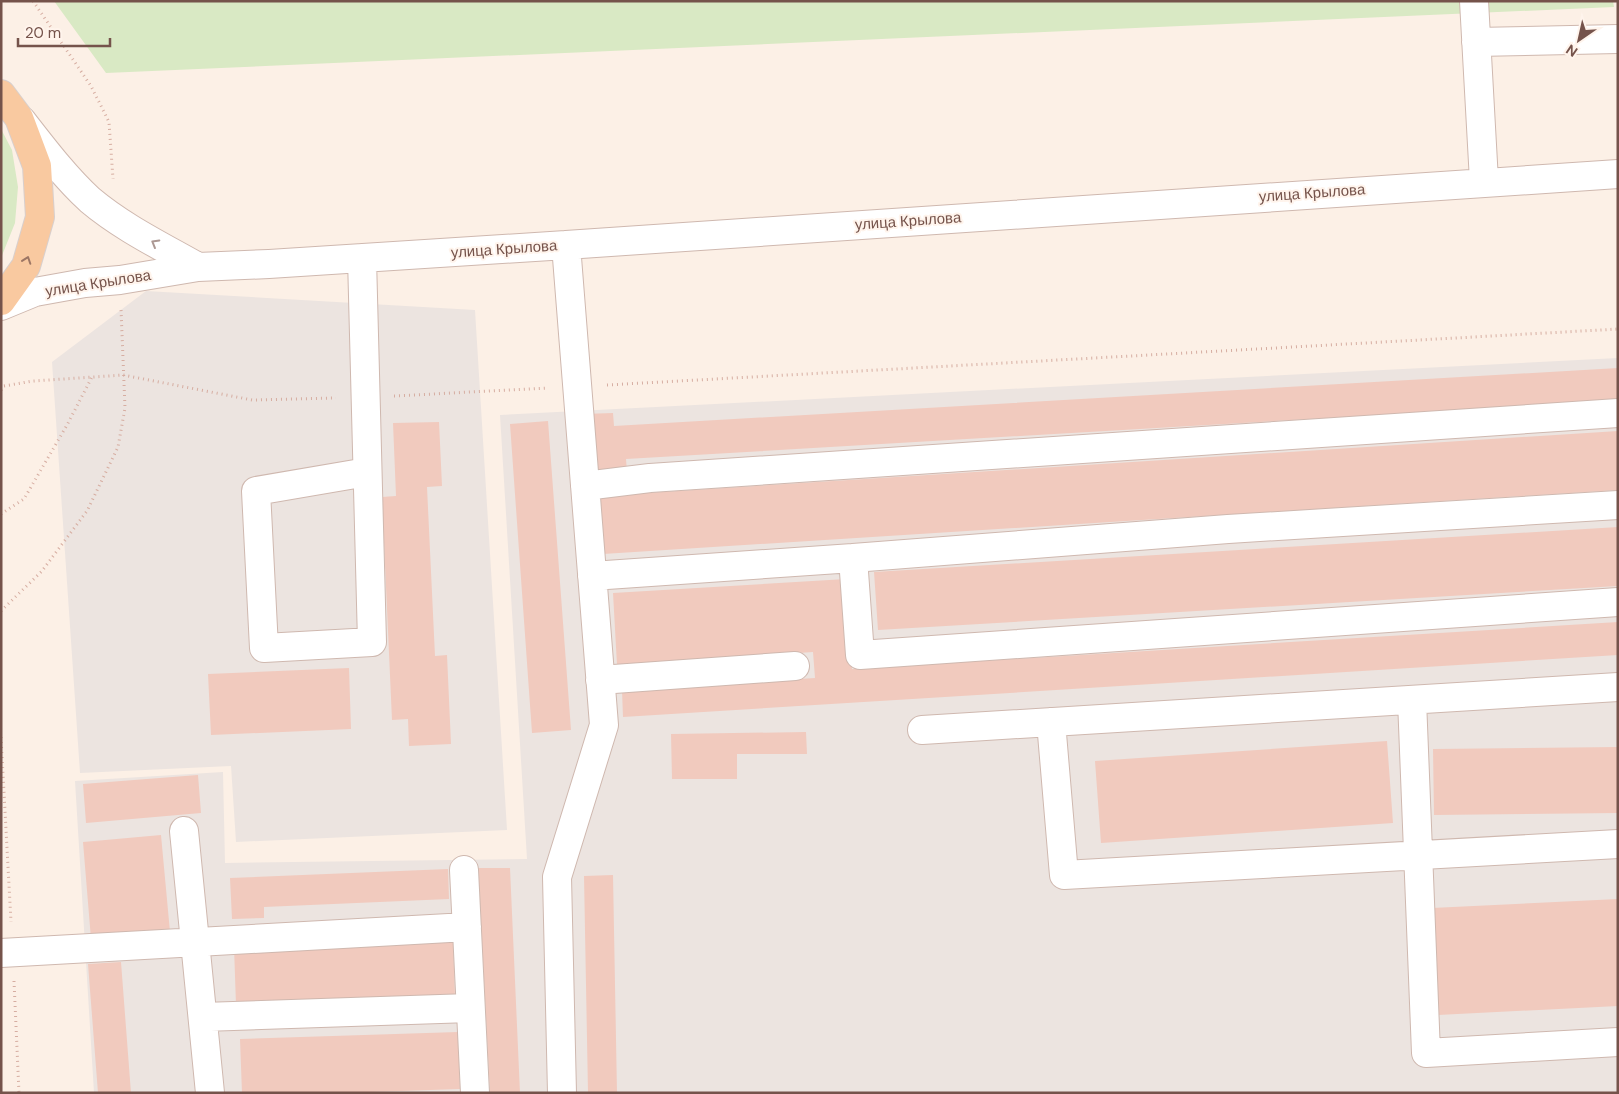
<svg xmlns="http://www.w3.org/2000/svg" width="1619" height="1094" font-family="'DM Sans',sans-serif">
<style>
.industrial{fill:#ece4e0}
.green{fill:#d9e9c4}
.building{fill:#f1cabe}
.lines{fill:none;stroke-linecap:round;stroke-linejoin:round}
.minor-casing{stroke:#cfb8af;stroke-width:30}
.major-casing{stroke:#d8cfcd;stroke-width:30}
.path{stroke:#d6ada1;stroke-width:3;stroke-dasharray:1 4;stroke-linecap:butt}
.minor{stroke:#fff;stroke-width:28}
.major{stroke:#f9c9a0;stroke-width:28}
.oneway{stroke:#ac9893}
.oneway2{stroke:#9d7664}
.labels{text-anchor:middle;stroke-width:4;stroke-linejoin:round;paint-order:stroke}
.street-label{font-size:15px;fill:#75534b;stroke:#fff4ec}
</style>
<rect width="100%" height="100%" fill="#fcf0e6"/>
<path class="industrial" d="M146,291L475,310L507,830L236,842L231,766L80,773L52,362Z
M1618,358V1093H94L75,781L223,772L225,863L527,859L500,415Z"/>
<path class="green" d="M54,1H1613L1614,7L106,73Z
M1,129L12,150L18,187L15,223L1,258Z"/>
<path class="building" d="M1618,368V401L626,459L627,472L595,474L583,414L613,413L614,426Z
M548,421L571,730L532,733L510,424Z
M439,422L442,486L427,487L435,656L447,655L451,744L409,746L408,719L392,720L382,497L396,496L393,423Z
M1618,431V490L603,554L599,496Z
M1618,527V586L878,630L874,572Z
M846,579L852,669L1618,622V655L623,717L622,690L815,678L813,652L617,665L613,593Z
M349,668L351,729L211,735L208,674Z
M806,732L807,754H737V779H672L671,734Z
M1387,741L1393,823L1101,843L1095,761Z
M1618,747V813L1434,815L1433,749Z
M198,775L201,813L86,823L83,784Z
M161,835L170,932L91,939L83,842Z
M478,868H510L520,1093H490Z
M448,869L449,899L264,907V918L232,919L230,878Z
M613,875L617,1093H588L584,876Z
M1618,899V1006L1438,1015L1432,908Z
M453,939L455,997L236,1005L234,947Z
M121,962L131,1093H98L88,964Z
M458,1032L460,1089L342,1093H242L240,1039Z"/>
<g class="lines">
<g class="minor-casing">
<path id="minor" d="M1474,1L1484,181
M1476,42L1618,39
M22,121C43,148 65,177 90,200C122,227 161,246 198,267
M362,258L372,642L264,648L256,491L367,472
M1,306L35,292L85,283L120,280L198,267L269,264L566,245L1618,174
M585,486L650,478L1618,413
M853,558L1228,529L1618,505
M592,576L853,558L860,655L1618,602
M600,680L795,666
M1412,700L1426,1053L1618,1042
M1051,722L1064,875L1618,844
M922,730L1618,687
M184,831L210,1093
M464,870L475,1093
M1,953L467,927
M203,1017L470,1008
M562,1093L557,877L604,725L566,245"/>
</g>
<g class="major-casing">
<path id="major" d="M1,94L19,118L37,166L40,217L26,266L1,301"/>
</g>
<path class="path" d="M33,1L91,86L109,122L113,179
M607,385L1618,329
M1,390L4,386L33,381L123,375L252,400L336,398
M394,396L548,388
M1,514L24,499L67,425L92,377
M1,611L42,571L87,511L118,447L125,408L121,309
M1,737L11,922
M14,981L19,1093"/>
<use href="#minor" class="minor"/>
<use href="#major" class="major"/>
</g>
<defs><path id="oneway-chevron" d="M-2-3.5L2.5 0L-2 3.5" fill="none" stroke-width="1.6" stroke-linecap="round" stroke-linejoin="round" transform="scale(1.25)"/></defs>
<use class="oneway" href="#oneway-chevron" transform="translate(155 243) rotate(-150)"/>
<use class="oneway2" href="#oneway-chevron" transform="translate(27 260) rotate(-71)"/>
<g class="labels">
<g class="street-label">
<text transform="translate(1312 193) rotate(-4)" y="5">улица Крылова</text>
<text transform="translate(908 221) rotate(-4)" y="5">улица Крылова</text>
<text transform="translate(504 249) rotate(-4)" y="5">улица Крылова</text>
<text transform="translate(98 283) rotate(-9)" y="5">улица Крылова</text>
</g>
</g>
<rect width="1619" height="1094" fill="none" stroke="#75534b" stroke-width="5"/>
<g transform="translate(1579 40) rotate(214)" stroke="#fff4ec" stroke-width="4" paint-order="stroke">
<path d="M0-4L9 19L0 12L-9 19Z" fill="#75534b"/>
<text y="-8" font-size="14" font-weight="bold" text-anchor="middle" fill="#75534b">N</text>
</g>
<path d="M18 38v8h92v-8" fill="none" stroke="#75534b" stroke-width="2.5"/>
<text x="25" y="38" font-size="15" fill="#75534b" stroke="#fff4ec" stroke-width="4" paint-order="stroke">20 m</text>
</svg>
